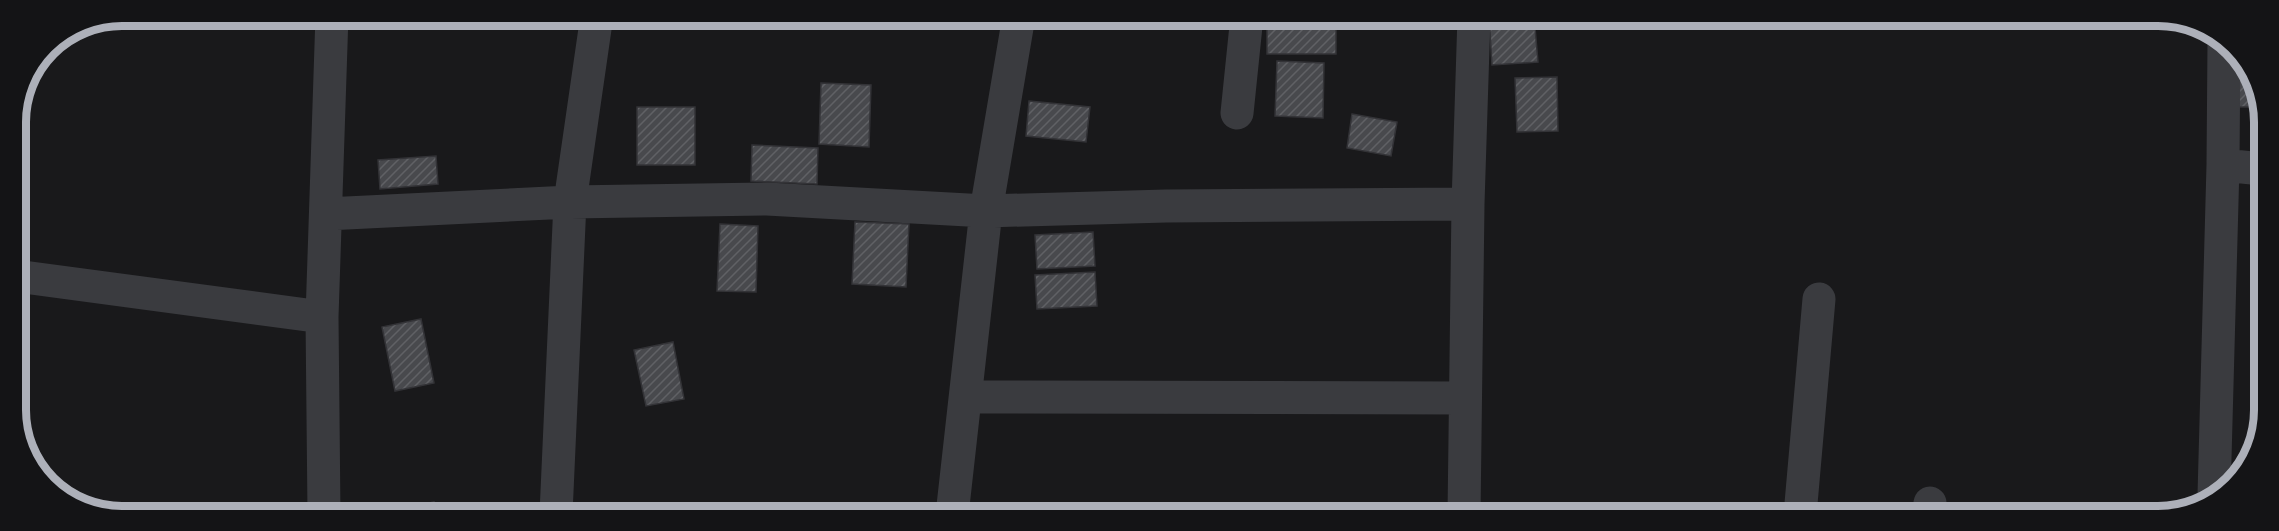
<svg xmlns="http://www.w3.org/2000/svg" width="2279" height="531" font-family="Karla,sans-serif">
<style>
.building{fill:url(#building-hatch);stroke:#333337;stroke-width:1.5}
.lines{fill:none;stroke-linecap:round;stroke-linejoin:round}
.minor{stroke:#3a3b3f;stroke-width:33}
.rim{fill:none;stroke:#adb0b9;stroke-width:8}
</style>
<defs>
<pattern id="building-hatch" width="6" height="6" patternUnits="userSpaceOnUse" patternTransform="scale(1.5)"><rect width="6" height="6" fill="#48494d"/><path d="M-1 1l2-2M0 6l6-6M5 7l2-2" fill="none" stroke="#606165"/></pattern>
</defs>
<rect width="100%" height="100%" fill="#19191b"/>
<path class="building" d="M1489,16H1534L1538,62L1492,65Z
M1267,24H1336V54H1267Z
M1277,61L1324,63L1323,118L1275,116Z
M2236,75H2248L2262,100V107H2237Z
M1557,77L1558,131L1517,132L1515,78Z
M821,83L871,85L869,147L819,144Z
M1029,101L1090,107L1086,142L1026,136Z
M637,107H695V165H637Z
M1352,114L1397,122L1391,156L1347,148Z
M752,145L818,148L817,184L751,181Z
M436,156L438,184L380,189L378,160Z
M855,222L909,224L906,287L852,284Z
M720,224L758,226L756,292L717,291Z
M1093,232L1095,266L1037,269L1035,235Z
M1095,272L1097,306L1037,309L1035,275Z
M421,319L434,383L395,391L382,327Z
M673,342L684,399L646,406L634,350Z
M434,502L436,514H379Z"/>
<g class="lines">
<path class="minor" d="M1237,113L1247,16
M2223,165L2262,169
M326,214L570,202L767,199L986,211L1166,206L1468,204
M16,276L322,317
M966,397L1465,398
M2214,495L2223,165L2224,42
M324,514L322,317L332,15
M556,514L570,202L597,15
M952,515L986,211L1019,16
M1464,515L1468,204L1474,16
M1800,515L1819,299
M1928,516L1930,503"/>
</g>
<path d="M0 0H2279V531H0ZM122 26H2158A96 96 0 0 1 2254 122V410A96 96 0 0 1 2158 506H122A96 96 0 0 1 26 410V122A96 96 0 0 1 122 26Z" fill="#141416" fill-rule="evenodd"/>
<path class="rim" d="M122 26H2158A96 96 0 0 1 2254 122V410A96 96 0 0 1 2158 506H122A96 96 0 0 1 26 410V122A96 96 0 0 1 122 26Z"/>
</svg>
